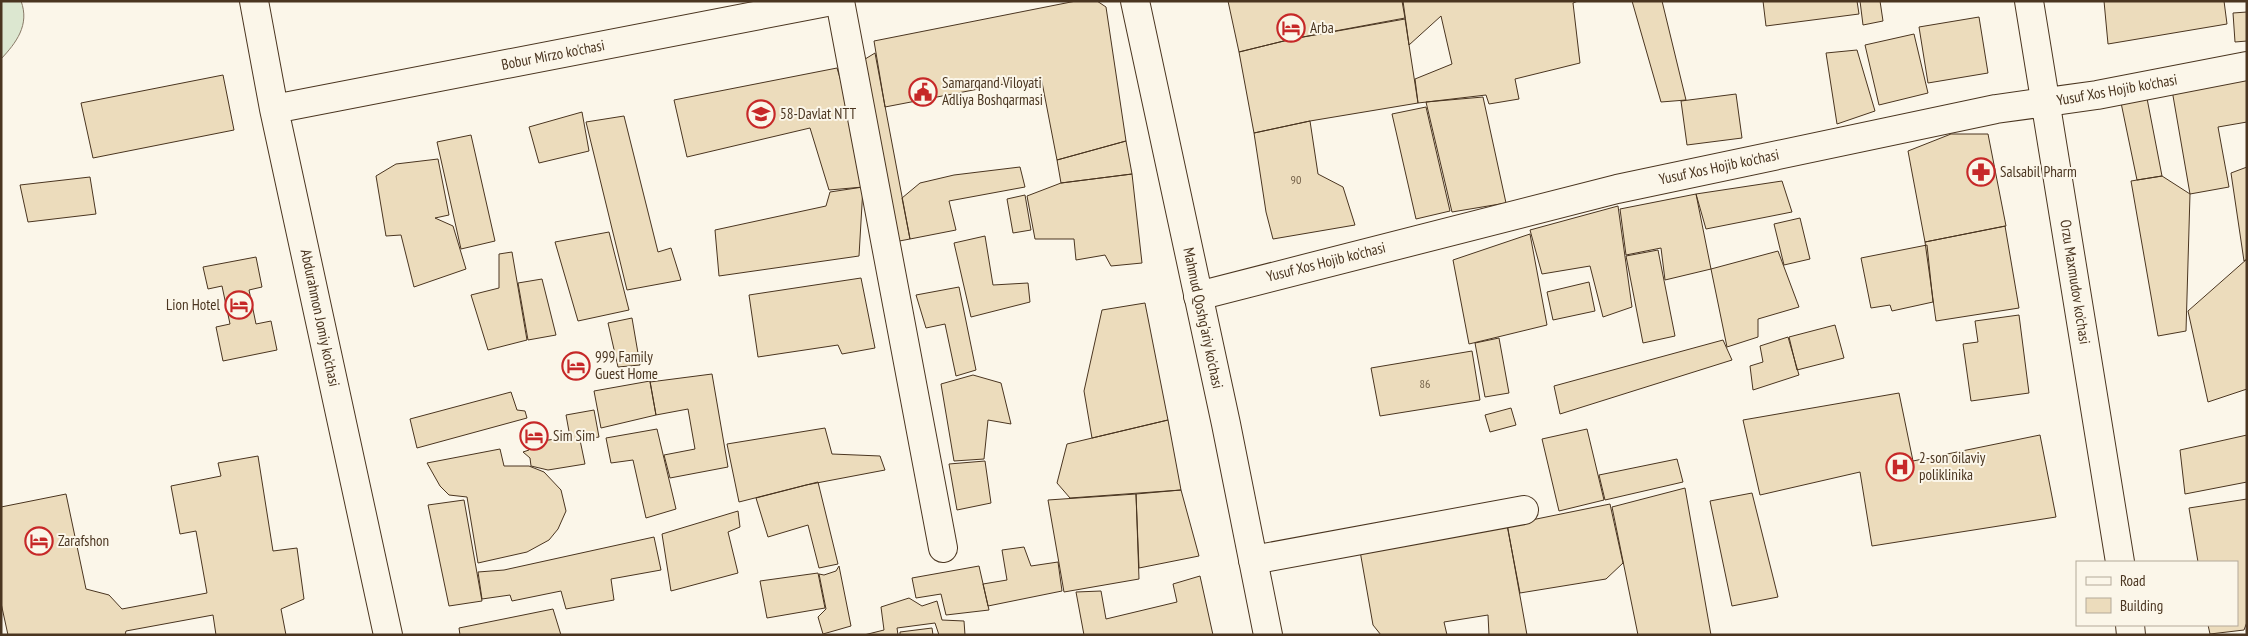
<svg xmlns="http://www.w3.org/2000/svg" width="2248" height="636" font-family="'PT Sans Narrow',sans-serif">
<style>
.green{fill:#dce7d0;stroke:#887966}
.building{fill:#ecdcbc;stroke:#4a3520}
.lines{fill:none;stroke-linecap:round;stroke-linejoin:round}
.minor-casing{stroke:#4a3520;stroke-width:30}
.major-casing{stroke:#4a3520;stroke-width:30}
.minor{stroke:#fbf6e9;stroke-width:28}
.major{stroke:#fbf6e9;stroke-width:28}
.labels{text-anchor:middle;stroke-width:4;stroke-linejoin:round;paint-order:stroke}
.number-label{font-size:12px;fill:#725f47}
.poi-label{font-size:15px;fill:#4a3520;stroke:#fbf6e9;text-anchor:start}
.street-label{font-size:15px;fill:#4a3520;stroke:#fbf6e9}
</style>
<rect width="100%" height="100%" fill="#fbf6e9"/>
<path class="green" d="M1,1H21C30,25 16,43 1,59Z"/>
<path class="building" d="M1076,1H1097L1106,7L1126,141L1057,160L1041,77L885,107L874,41Z
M1228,1H1402L1405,18L1292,39L1239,52Z
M1403,1H1578L1573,3L1580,63L1515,79L1519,99L1489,104L1486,95L1418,103L1415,79L1452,64L1441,16L1409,45Z
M1632,1H1662L1686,100L1661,102Z
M1763,1H1857L1859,14L1766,26Z
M1860,1H1880L1883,21L1863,25Z
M2104,1H2224L2227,24L2108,44Z
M2247,12V41L2235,42L2233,13Z
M1979,17L1988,73L1928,83L1919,27Z
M1405,19L1418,103L1310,121L1254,133L1239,52L1292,39Z
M1914,34L1928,93L1879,105L1865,45Z
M1857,50L1875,111L1837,124L1826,53Z
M875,53L910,239L894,242L857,64Z
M837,68L855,128L863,187L829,190L810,128L687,157L674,100Z
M223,75L234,130L93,158L81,103Z
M2247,77V122L2218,127L2229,187L2190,194L2172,90Z
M2145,88L2162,176L2137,180L2119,93Z
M1736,94L1742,138L1687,145L1681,101Z
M1483,97L1506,203L1452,212L1426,102Z
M1426,107L1450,211L1416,219L1392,114Z
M582,112L589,151L539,163L529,127Z
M624,116L658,252L671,248L681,280L627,290L586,122Z
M1310,121L1318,174L1343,187L1355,225L1273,239L1266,212L1254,133Z
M1951,134H1988L2006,226L1925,242L1908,151Z
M471,135L495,241L461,249L437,142Z
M1126,141L1132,174L1061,183L1057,160Z
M438,159L449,215L435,218L453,226L466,269L414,287L401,235L386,236L376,176L396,164Z
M1020,167L1025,187L949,201L956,230L910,239L902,198L920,183L954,175Z
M2247,167V259L2244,261L2231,173Z
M1132,174L1142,263L1111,266L1105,255L1076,260L1074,239H1035L1027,196L1061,183Z
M2162,176L2190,194L2186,331L2158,336L2131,181Z
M90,177L96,214L28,222L20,185Z
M1782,181L1792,212L1706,229L1696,194Z
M863,187L859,256L719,276L715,230L826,206L830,192Z
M1696,194L1711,269L1665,280L1661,248L1626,255L1620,209Z
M1025,195L1031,230L1013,233L1007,199Z
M1618,206L1632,307L1603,317L1590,266L1542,274L1530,230Z
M1800,218L1810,259L1784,265L1774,224Z
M2005,226L2019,308L1936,321L1925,242Z
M609,232L629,310L578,321L555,242Z
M1530,234L1547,325L1469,344L1453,260Z
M985,236L993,285L1028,283L1030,302L971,317L954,243Z
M1927,245L1933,302L1892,311L1890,305L1871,308L1861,258Z
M1658,250L1675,336L1643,343L1626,256Z
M1778,251L1799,307L1758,319V337L1727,347L1711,269Z
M512,252L527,340L488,350L471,295L499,288V254Z
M256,257L262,287L249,290L256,324L271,321L277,350L223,361L216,327L230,324L222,286L208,289L203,267Z
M2247,259V389L2208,402L2188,311Z
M861,278L875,348L842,354L838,345L758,357L749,295Z
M542,279L556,335L528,340L518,283Z
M1589,282L1595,311L1553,320L1547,292Z
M959,287L976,370L956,376L945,324L926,328L916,295Z
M1145,303L1168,420L1092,438L1084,391L1102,310Z
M2019,315L2029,393L1971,401L1963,344L1978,342L1975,321Z
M632,318L640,365L618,367L608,323Z
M1835,325L1844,358L1797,370L1789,337Z
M1788,337L1799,375L1753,390L1750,366L1763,362L1760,346Z
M1499,338L1509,393L1485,397L1475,343Z
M1723,340L1732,360L1560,414L1554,386Z
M1472,351L1480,400L1380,416L1371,368Z
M712,374L728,467L670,478L664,455L695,449L688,409L656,415L650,382Z
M973,375L1001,383L1011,424L988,420L984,459L954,461L941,384Z
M650,381L656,415L601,428L594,391Z
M511,392L517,410L525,411L527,418L417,448L410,419Z
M1899,393L1913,461L2040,435L2056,517L1872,546L1860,472L1760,495L1743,420Z
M1511,408L1516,425L1490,432L1485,415Z
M594,410L599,437L580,440L585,464L548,470L531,466L530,458L523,452L529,450L527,443L570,437L566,415Z
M1168,420L1181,490L1070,498L1057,483L1067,444Z
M825,428L832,454L880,456L885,470L806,485L739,502L727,444Z
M657,429L676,509L646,518L633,460L611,463L606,438Z
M1587,429L1604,500L1559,511L1542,439Z
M2247,435V482L2185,494L2180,450Z
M500,449L504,466H529L544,472L561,490L566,511L558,529L549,540L527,552L478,563L467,497L449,495L440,486L427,463Z
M258,456L273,551L297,548L304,599L281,609L286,635H216L213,615L126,631L125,635H8L1,603V507L66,494L86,589L109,595L122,609L207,593L196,531L180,534L171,486L221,476L218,463Z
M1677,459L1683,482L1605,500L1599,475Z
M985,461L991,503L957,510L949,464Z
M818,482L838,564L819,568L808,525L768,537L756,498Z
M1685,488L1711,635H1638L1612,507Z
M1181,490L1199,556L1139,568L1136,494Z
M1752,493L1778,597L1732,606L1710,501Z
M1136,494L1139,579L1064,592L1048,500Z
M2247,499V622L2244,630L2210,634L2208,625H2237V562H2198L2189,508Z
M464,500L482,601L449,606L428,505Z
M1610,504L1623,563L1606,579L1520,593L1507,525Z
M738,511L740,527L728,532L738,573L671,591L662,534Z
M1506,518L1527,635H1489L1488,615L1444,622L1447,635H1381L1373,625L1360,551Z
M654,537L661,570L611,579L614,600L566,609L561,591L512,601L510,595L482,599L478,572L504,570Z
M1024,547L1031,566L1058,562L1062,591L988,606L983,584L1007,580L1002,550Z
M839,566L851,626L823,634L818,617L826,609L819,574L824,575L836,571Z
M979,566L989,610L946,615L941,594L916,598L912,578Z
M818,573L825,608L767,618L760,581Z
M1200,576L1213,635H1084L1076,592L1101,591L1106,619L1177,602L1173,584Z
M909,598L922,606L937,601L942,620L964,621L965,635H939L935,623L897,628L898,635H864L884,630L881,607Z
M553,609L561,635H460L459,628Z
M932,628L933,635H900V632Z"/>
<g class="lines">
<g class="minor-casing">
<path id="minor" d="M840,1L943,548
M1198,296L1617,189L1996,109L2097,95L2247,66
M1253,560L1524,510"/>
</g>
<g class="major-casing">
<path id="major" d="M254,1L274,109L388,635
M1135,1L1226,424L1268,635
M2029,1L2120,562
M274,109L832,1
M2130,625L2131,635"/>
</g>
<use href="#minor" class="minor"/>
<use href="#major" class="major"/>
</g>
<defs>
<g id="hotel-ring" transform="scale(1.4375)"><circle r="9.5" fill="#fbf6e9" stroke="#c62828" stroke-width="1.5"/><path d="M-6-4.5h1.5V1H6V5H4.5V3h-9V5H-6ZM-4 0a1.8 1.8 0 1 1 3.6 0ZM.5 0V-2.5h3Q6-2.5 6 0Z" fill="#c62828"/></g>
<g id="civic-ring" transform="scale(1.4375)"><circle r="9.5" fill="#fbf6e9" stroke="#c62828" stroke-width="1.5"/><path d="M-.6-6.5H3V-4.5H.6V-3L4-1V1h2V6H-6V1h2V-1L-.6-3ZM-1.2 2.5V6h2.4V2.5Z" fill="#c62828"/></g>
<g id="school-ring" transform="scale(1.4375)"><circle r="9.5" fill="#fbf6e9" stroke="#c62828" stroke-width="1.5"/><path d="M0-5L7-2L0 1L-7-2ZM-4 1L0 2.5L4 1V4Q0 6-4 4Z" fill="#c62828"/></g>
<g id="pharmacy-ring" transform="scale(1.4375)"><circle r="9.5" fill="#fbf6e9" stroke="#c62828" stroke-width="1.5"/><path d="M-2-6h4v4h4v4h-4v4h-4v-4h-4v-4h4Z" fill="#c62828"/></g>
<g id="hospital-ring" transform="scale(1.4375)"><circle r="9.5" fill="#fbf6e9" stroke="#c62828" stroke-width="1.5"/><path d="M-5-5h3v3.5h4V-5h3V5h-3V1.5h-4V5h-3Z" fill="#c62828"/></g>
</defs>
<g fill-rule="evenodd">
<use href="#hotel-ring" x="1291" y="28"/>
<use href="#civic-ring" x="923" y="92"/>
<use href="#school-ring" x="761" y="114"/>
<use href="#pharmacy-ring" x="1981" y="172"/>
<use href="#hotel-ring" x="239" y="305"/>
<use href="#hotel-ring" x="576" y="366"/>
<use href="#hotel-ring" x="534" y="436"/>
<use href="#hospital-ring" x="1900" y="467"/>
<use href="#hotel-ring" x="39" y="541"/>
</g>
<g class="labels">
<g class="number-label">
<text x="1296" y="184">90</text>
<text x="1425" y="388">86</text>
</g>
<g class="poi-label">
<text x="1310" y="33">Arba</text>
<text x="942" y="88">Samarqand Viloyati<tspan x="942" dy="17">Adliya Boshqarmasi</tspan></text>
<text x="780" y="119">58-Davlat NTT</text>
<text x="2000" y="177">Salsabil Pharm</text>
<text x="220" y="310" text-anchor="end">Lion Hotel</text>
<text x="595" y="362">999 Family<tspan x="595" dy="17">Guest Home</tspan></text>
<text x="553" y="441">Sim Sim</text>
<text x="1919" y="463">2-son oilaviy<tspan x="1919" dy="17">poliklinika</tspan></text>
<text x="58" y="546">Zarafshon</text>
</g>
<g class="street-label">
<text transform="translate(553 55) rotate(-11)" y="5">Bobur Mirzo ko'chasi</text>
<text transform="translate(2117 90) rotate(-10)" y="5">Yusuf Xos Hojib ko'chasi</text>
<text transform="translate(1719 167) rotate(-12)" y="5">Yusuf Xos Hojib ko'chasi</text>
<text transform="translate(1326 262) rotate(-14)" y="5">Yusuf Xos Hojib ko'chasi</text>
<text transform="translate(2075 282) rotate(81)" y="5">Orzu Maxmudov ko'chasi</text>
<text transform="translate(320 318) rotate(78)" y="5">Abdurahmon Jomiy ko'chasi</text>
<text transform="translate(1203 318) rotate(78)" y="5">Mahmud Qoshg'ariy ko'chasi</text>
</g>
</g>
<rect width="2248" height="636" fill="none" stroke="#4a3520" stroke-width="5"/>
<rect x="2076" y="561" width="162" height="65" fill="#fbf6e9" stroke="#b4a999"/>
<rect x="2086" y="577" width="25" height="8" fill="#fbf6e9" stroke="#b4a999"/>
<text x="2120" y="586" font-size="15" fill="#4a3520">Road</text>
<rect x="2086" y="598" width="25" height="15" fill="#ecdcbc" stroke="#b4a999"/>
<text x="2120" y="611" font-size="15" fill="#4a3520">Building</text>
</svg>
